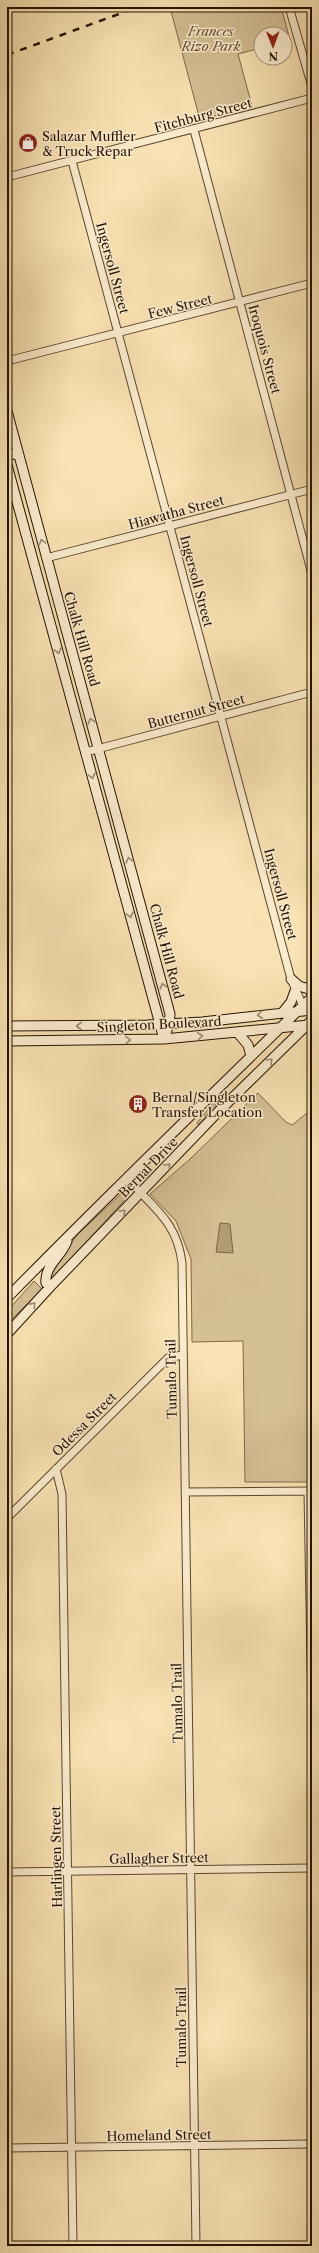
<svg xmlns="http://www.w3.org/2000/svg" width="319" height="2253" font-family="'Libre Caslon Text',serif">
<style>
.green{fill:#d5bf95;stroke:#7d684a}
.water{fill:#b19b76;stroke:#796447}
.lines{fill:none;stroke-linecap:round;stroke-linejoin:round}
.street-casing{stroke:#5a462d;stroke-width:9}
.secondary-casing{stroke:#251200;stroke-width:11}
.street{stroke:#fbecce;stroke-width:7}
.secondary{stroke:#fbecce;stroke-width:9}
.rail{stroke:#251200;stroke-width:2.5;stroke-dasharray:7 7;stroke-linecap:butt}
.oneway{stroke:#9b8a71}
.labels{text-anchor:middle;stroke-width:3;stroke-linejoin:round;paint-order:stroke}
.park-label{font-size:13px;font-style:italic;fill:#634f34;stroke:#fbecce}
.street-label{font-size:13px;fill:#251200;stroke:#fbecce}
.poi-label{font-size:13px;fill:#251200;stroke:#fbecce;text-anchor:start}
</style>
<rect width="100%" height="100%" fill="#f9e2b3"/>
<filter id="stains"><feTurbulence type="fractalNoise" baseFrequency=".005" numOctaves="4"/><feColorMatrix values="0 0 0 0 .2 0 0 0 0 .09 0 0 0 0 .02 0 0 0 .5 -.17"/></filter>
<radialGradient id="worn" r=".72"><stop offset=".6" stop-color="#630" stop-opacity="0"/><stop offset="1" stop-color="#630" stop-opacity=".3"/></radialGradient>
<path class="green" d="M178,7H281L290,40L285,41V34H261V48L238,54L252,106L200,120L171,11Z
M258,1093L286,1122L292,1125L312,1109V1482H245L243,1341L192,1342L191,1259L176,1221L150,1194L190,1159Z
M220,1095L222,1097L199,1125L197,1123Z
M123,1192L126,1198L122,1203L53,1278L49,1274L78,1234Z
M34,1281L42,1289L10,1321L7,1318L9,1309Z"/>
<path class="water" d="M220,1223L230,1224L233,1253L216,1252Z"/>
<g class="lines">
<g class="street-casing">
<path id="street" d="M289,7L312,87
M194,130L312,574
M72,161L291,979L303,1006
M7,177L312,98
M7,361L312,283
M46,558L312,489
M86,752L312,692
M127,1178C153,1208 177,1221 182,1263L196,2246
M56,1469L62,1494L73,2246
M308,1491L312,1719
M185,1492L311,1491
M7,1518L168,1358L182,1355
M7,1872L312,1868
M7,2148L312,2144"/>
</g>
<g class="secondary-casing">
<path id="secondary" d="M7,411L170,1014L169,1024L164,1039
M7,456L18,453
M7,465L164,1039
M291,979L299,986L312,990
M283,1012L291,1002L295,991
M7,1026L147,1025L202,1022L312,1010
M237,1032L248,1045L251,1056
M7,1041L164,1039L309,1025
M50,1287L46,1283C44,1266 62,1256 67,1241
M7,1298C107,1196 209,1097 312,997
M7,1334L50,1287L219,1111L312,1020"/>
</g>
<use href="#street" class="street"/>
<use href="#secondary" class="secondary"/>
<path class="rail" d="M7,55L138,7"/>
</g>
<defs><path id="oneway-chevron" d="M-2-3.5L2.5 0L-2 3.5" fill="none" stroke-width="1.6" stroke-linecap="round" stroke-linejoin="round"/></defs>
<g class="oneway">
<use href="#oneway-chevron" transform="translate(42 542) rotate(-105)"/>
<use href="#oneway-chevron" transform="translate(58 651) rotate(75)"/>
<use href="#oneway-chevron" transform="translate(91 721) rotate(-106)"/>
<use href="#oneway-chevron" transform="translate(92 776) rotate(75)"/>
<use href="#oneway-chevron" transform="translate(129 860) rotate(-105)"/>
<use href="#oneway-chevron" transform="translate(130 915) rotate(75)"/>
<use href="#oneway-chevron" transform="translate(163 986) rotate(-105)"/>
<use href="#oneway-chevron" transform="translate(260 1015) rotate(173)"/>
<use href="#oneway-chevron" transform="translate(79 1026) rotate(180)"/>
<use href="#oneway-chevron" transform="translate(200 1036) rotate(-7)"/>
<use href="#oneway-chevron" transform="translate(128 1040) rotate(-1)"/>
<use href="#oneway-chevron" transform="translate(270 1061) rotate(-45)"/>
<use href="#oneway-chevron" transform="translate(168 1166) rotate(-47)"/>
<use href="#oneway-chevron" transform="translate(123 1212) rotate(-45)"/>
<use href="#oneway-chevron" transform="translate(33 1305) rotate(-48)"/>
</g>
<defs>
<g id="shop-disc" transform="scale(1)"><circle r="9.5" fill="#8f2418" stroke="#fbecce"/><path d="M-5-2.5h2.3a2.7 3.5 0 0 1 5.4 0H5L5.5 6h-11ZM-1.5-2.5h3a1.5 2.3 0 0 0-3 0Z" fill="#fff"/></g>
<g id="building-disc" transform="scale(1)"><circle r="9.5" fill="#8f2418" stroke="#fbecce"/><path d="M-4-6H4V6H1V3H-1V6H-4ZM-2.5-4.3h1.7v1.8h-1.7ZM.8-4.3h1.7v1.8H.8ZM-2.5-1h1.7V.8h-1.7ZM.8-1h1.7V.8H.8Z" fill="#fff"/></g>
</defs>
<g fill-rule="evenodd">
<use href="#shop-disc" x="28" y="143"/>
<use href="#building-disc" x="138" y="1104"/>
</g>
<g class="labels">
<g class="park-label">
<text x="211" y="36">Frances<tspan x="211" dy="15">Rizo Park</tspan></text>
</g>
<g class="street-label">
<text transform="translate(203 115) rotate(-15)" y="5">Fitchburg Street</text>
<text transform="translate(113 268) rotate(75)" y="5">Ingersoll Street</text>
<text transform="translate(180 306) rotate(-14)" y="5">Few Street</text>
<text transform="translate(265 349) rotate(75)" y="5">Iroquois Street</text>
<text transform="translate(176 512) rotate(-15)" y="5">Hiawatha Street</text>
<text transform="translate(197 581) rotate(75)" y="5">Ingersoll Street</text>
<text transform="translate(82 639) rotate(74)" y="5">Chalk Hill Road</text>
<text transform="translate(196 711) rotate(-15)" y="5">Butternut Street</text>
<text transform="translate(281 894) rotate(75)" y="5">Ingersoll Street</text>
<text transform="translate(167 951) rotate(75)" y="5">Chalk Hill Road</text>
<text transform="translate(159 1024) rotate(-3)" y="5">Singleton Boulevard</text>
<text transform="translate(148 1167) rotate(-46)" y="5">Bernal Drive</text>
<text transform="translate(171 1379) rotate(-91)" y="5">Tumalo Trail</text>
<text transform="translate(84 1424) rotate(-45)" y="5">Odessa Street</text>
<text transform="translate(177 1703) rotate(-91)" y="5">Tumalo Trail</text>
<text transform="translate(56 1857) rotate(-91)" y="5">Harlingen Street</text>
<text transform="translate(159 1858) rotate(-1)" y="5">Gallagher Street</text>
<text transform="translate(181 2027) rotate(-90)" y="5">Tumalo Trail</text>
<text transform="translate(159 2135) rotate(-1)" y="5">Homeland Street</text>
</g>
<g class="poi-label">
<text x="42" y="141">Salazar Muffler<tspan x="42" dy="15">&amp; Truck Repar</tspan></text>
<text x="152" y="1102">Bernal/Singleton<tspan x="152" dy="15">Transfer Location</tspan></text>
</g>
</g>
<rect width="319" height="2253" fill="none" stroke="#f9e2b3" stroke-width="24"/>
<rect x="8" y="8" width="303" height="2237" fill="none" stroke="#251200" stroke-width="2"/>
<rect x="12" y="12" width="295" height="2229" fill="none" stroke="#251200"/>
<g transform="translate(273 46) rotate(179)"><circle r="19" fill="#fbecce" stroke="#a5957c"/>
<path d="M0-3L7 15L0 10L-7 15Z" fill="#8f2418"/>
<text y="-6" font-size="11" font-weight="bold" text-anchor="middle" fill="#251200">N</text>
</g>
<rect width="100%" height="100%" filter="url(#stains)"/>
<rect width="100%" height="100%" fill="url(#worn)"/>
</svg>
